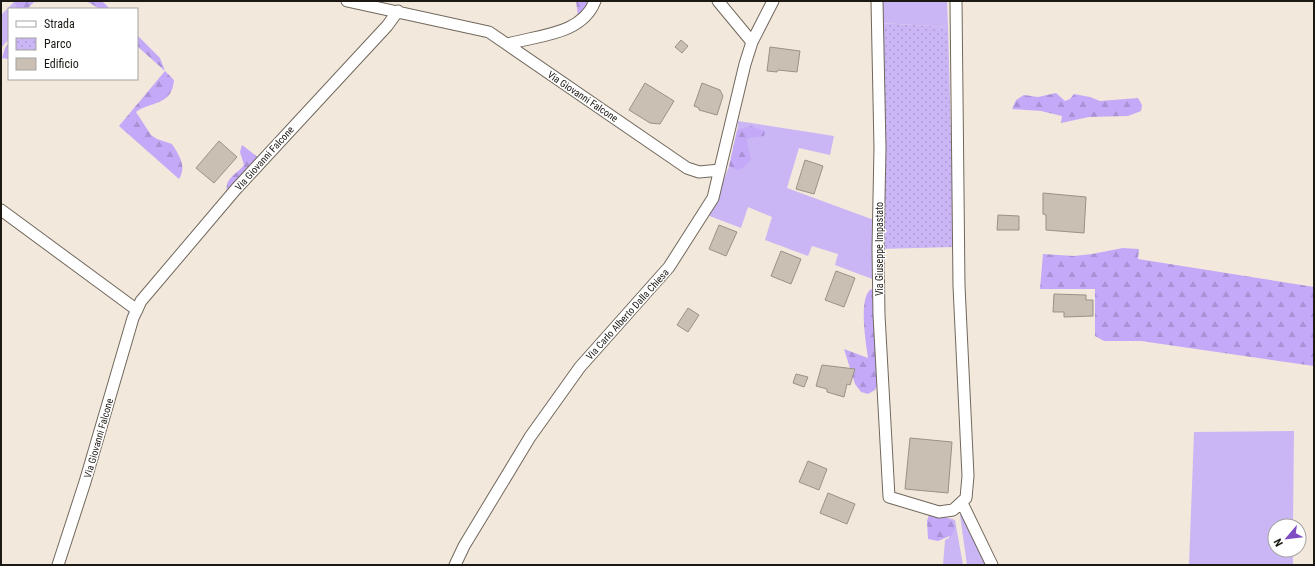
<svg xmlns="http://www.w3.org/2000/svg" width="1315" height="566" font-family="'Roboto Condensed',sans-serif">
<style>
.grass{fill:#cbb6f5}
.forest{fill:url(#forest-firs)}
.park{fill:url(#park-dots)}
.building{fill:#c9bfb3;stroke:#9b9186}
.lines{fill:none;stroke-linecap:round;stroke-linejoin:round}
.minor-casing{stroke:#71685d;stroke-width:13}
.minor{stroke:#fff;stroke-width:11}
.labels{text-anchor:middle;stroke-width:3;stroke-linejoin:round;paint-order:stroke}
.street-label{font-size:10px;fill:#1c1914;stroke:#fff}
</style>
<defs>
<pattern id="forest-firs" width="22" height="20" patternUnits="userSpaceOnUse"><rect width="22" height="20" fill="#c4a9f8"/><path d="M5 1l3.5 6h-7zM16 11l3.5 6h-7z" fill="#a891d4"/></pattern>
<pattern id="park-dots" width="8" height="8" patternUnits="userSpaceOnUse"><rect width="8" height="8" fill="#cbb6f5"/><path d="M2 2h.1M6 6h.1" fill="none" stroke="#ae9cd1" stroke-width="1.8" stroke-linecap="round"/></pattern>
</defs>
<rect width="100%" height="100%" fill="#f2e8db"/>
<path class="grass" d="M879,1H947L948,27L879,23Z
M14,2L17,9H9V39L1,48V15Z
M738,121L834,136L830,155L799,148L787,188L874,220L875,280L835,265L838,254L812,246L808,256L765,240L772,217L748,207L741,228L707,215C722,186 737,155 738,121Z
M1294,431L1293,526H1275V550H1293V565H1189L1194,432Z
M960,515H965L989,565H967Z
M947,517L955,520L963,565H943L945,540L949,538L951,520Z"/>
<path class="forest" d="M15,1H35L27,9H17L14,2Z
M86,1H102L110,9H100Z
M576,1H593L578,16Z
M137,35L160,58L165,71L174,80C172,106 151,101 136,112L151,135L157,139L172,144C179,155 187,166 179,179L119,126L165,71L137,46Z
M9,43V59L2,58L5,48Z
M1056,93L1065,101L1070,99L1074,94L1090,97L1100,101L1138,98L1142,105L1141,111L1128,116L1089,117L1061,123L1062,116L1041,111L1012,109L1016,100L1024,95L1038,97Z
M751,126L765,131L764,136L749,138L747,140L751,160L743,168L737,170L729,166L737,130Z
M242,145L259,158L230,193L227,190C224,179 238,173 244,165L240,152Z
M1123,248L1139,249L1138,259L1314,287V366L1141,341H1104L1095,336V289H1040L1043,254L1074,256L1092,254Z
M871,289L875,292L879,382L875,390L868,394L861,392L855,384L844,349L868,358C866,343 858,298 871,289Z
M929,515H940L952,520L955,528L952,535L938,541L928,539L927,521Z"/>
<path class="park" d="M879,23L948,27L954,247L881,249Z"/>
<path class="building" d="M681,40L688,46L682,53L675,47Z
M770,47L800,51L797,72L778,70L777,72L767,71Z
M645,83L674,101L660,124L650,123L629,110Z
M702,83L720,90L723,96L717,115L699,110V108L694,106Z
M219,141L237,157L214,183L196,168Z
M805,160L823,166L814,194L796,189Z
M1043,193L1086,197L1084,233L1046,230V215L1043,214Z
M998,215L1019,216V230H997Z
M719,225L737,232L726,256L709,249Z
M781,251L801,259L791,284L771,276Z
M836,271L855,278L844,307L825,300Z
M1054,294L1086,295V300H1093V316L1064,317V312H1053Z
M688,308L699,315L688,332L677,325Z
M822,365L855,369L850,385L847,384L844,397L827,392V389L816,386Z
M796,374L808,377L804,387L793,383Z
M910,438L952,442L948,493L905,489Z
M808,461L827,469L819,490L799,482Z
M828,493L855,504L847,524L820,513Z"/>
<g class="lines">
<g class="minor-casing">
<path id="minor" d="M347,1L489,32L687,168L699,172L720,170
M718,1L752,42
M877,1L880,148L878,248L879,315L889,497L939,512L953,510L966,498L968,476L959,286L956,1
M508,44C538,35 582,35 595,1
M1,210L137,310
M962,503L992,565
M58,565L85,482L133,318L141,301L236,189L387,26L398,11
M455,565L464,546L530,437L580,367L669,267L713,198L745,64L752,42L773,1"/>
</g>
<use href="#minor" class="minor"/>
</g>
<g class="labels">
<g class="street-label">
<text transform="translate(583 96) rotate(34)" y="4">Via Giovanni Falcone</text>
<text transform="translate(264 158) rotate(-48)" y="4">Via Giovanni Falcone</text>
<text transform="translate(879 249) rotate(-90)" y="4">Via Giuseppe Impastato</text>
<text transform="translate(627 314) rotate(-48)" y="4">Via Carlo Alberto Dalla Chiesa</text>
<text transform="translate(98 438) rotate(-74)" y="4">Via Giovanni Falcone</text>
</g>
</g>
<rect width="1315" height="566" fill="none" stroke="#1c1914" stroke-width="4"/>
<rect x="8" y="8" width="130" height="72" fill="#ffffff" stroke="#a4a3a1"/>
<rect x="16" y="21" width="20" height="6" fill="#ffffff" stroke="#a4a3a1"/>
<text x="44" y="28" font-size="12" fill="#1c1914">Strada</text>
<rect x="16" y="38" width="20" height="12" fill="url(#park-dots)" stroke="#a4a3a1"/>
<text x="44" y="48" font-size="12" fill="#1c1914">Parco</text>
<rect x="16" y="58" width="20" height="12" fill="#c9bfb3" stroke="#a4a3a1"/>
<text x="44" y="68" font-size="12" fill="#1c1914">Edificio</text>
<g transform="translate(1287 538) rotate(242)"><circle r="19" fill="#ffffff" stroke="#a4a3a1"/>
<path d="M0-3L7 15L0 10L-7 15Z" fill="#7f4cc4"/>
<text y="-6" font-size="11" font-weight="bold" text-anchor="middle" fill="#1c1914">N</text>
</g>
</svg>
